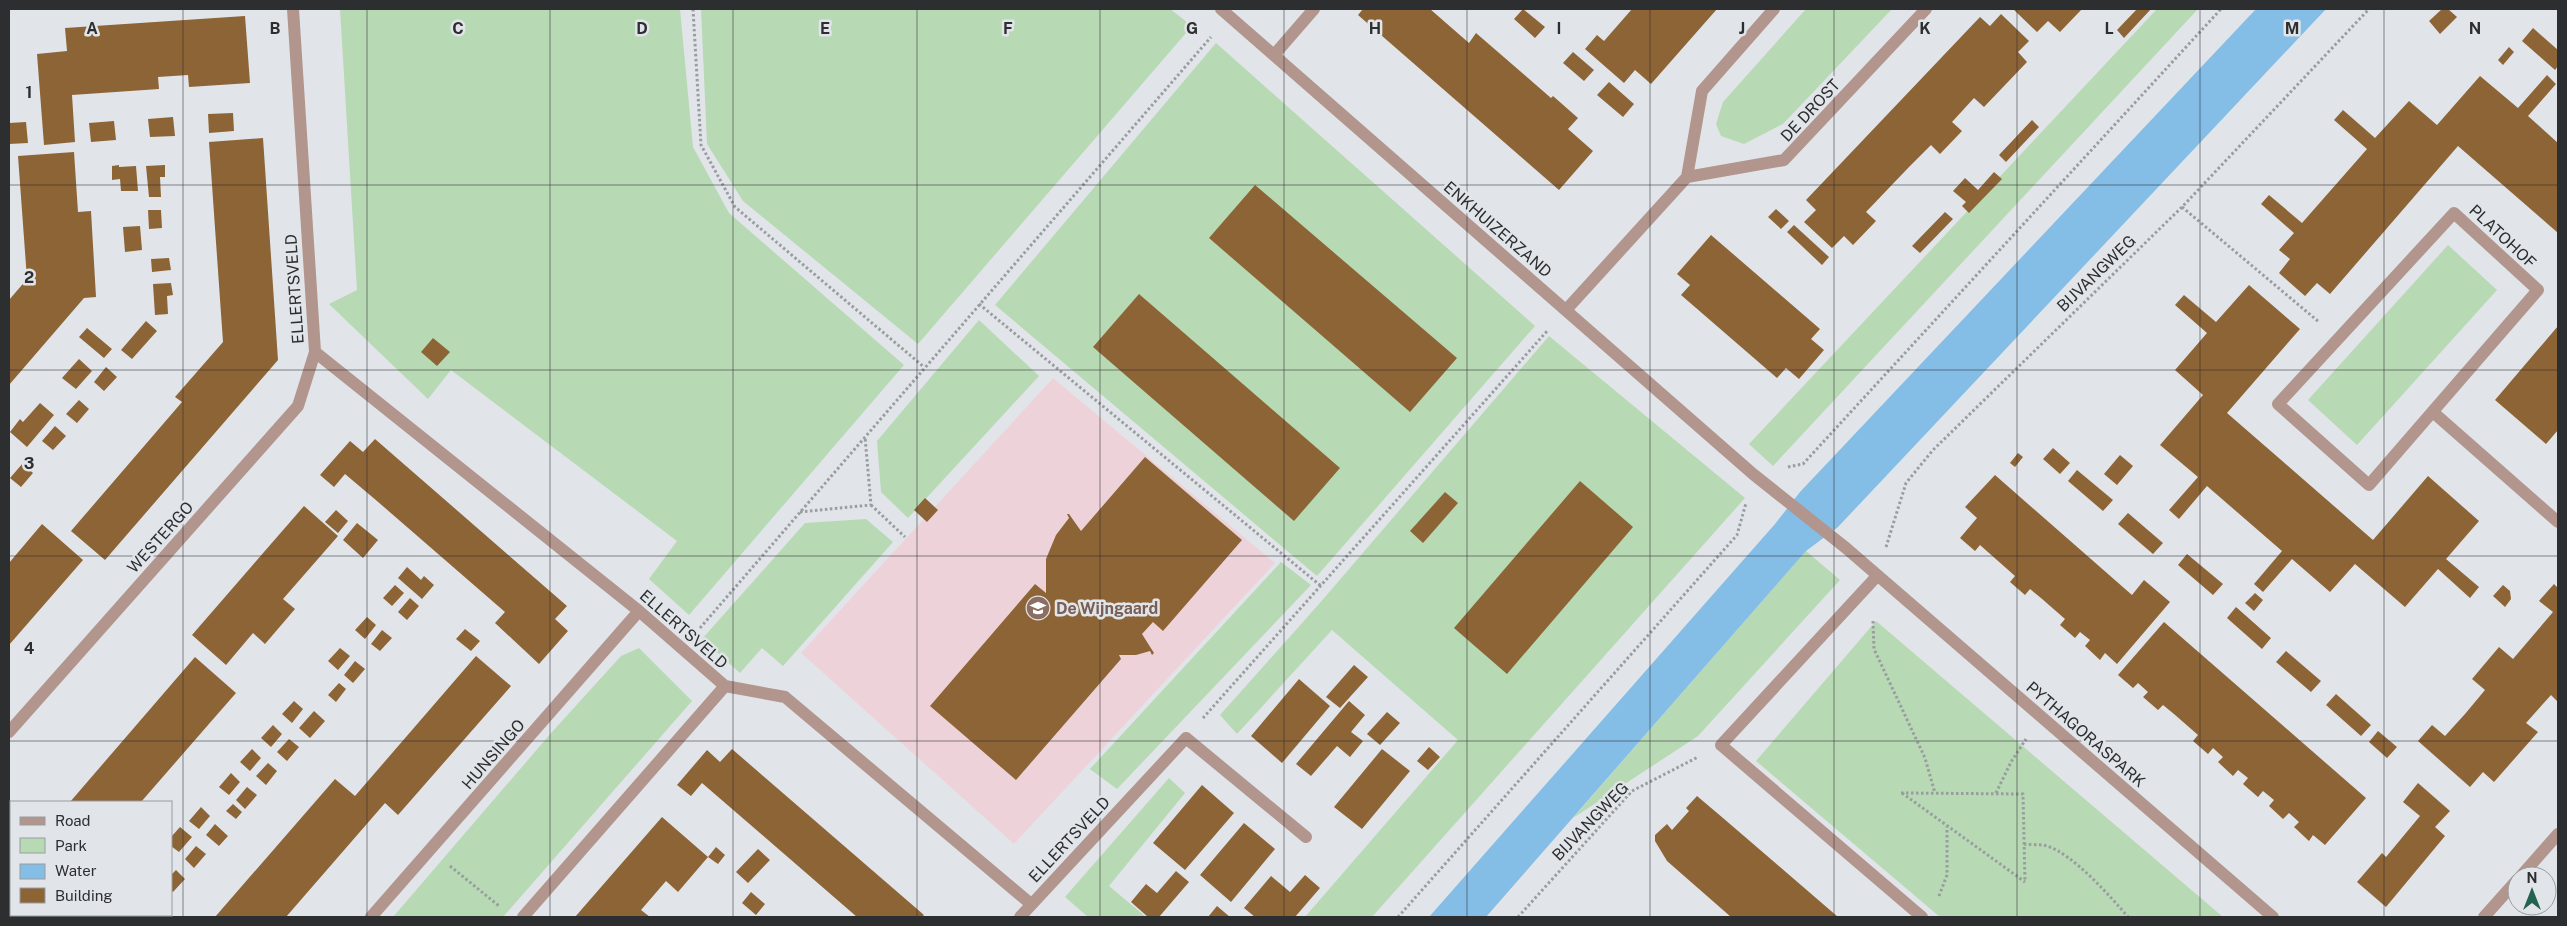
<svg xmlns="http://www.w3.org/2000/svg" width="2567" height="926" font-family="'Public Sans',sans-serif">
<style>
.education{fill:#edd3d9}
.green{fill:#b7d9b4}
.water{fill:#84bde5}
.building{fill:#8d6436}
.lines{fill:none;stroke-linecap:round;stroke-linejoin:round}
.path{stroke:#9a9da0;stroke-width:3;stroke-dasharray:2.5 2.5;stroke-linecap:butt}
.street{stroke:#b2958d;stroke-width:12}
.grid{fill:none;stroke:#2c2e30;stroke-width:1;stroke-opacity:0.55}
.labels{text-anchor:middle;stroke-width:5;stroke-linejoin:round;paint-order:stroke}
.street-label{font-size:16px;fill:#2c2e30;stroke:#e1e5e9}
.education-label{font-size:16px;font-weight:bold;fill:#785e54;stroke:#e1e5e9;text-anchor:start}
.grid-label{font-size:16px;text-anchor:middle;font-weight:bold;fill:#2c2e30;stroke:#e1e5e9;stroke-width:5;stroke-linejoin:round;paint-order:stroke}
</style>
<rect width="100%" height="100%" fill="#e1e5e9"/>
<path class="education" d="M1053,378L1275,563L1014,844L801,653Z"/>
<path class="green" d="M340,9H680L693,147L729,213L904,365L689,615L649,579L677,541L451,370L428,399L329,304L357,290Z
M701,9H1170L1192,26L918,344L743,201L707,144Z
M1806,9H1892L1783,124L1744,144L1721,136L1716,124L1723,102Z
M2157,9H2198L1773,466L1749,444Z
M1216,43L1535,326L1317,576L995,305Z
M2448,245L2497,290L2357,445L2308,400Z
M979,320L1039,376L908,518L881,492L877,441Z
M1549,336L1745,498L1372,917H1305L1458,740L1332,630L1237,734L1220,715L1319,604Z
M866,519L893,542L783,666L762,648L740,673L702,639L805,523Z
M1806,551L1840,580L1698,736L1573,818Z
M1281,562L1311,585L1117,789L1090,769Z
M1876,621L2223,917H1940L1756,761Z
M639,648L692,701L503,917H393L552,732L621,656Z
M1169,778L1185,793L1109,886L1146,917H1088L1065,897Z"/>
<path class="water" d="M2256,9H2326L1838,527L1806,551L1486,917H1429L1775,524L1800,492Z"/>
<path class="building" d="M1363,9H1430L1469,43L1476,33L1551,98L1553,96L1578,118L1568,129L1593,151L1559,190L1358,15Z
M1523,9L1545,27L1535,38L1514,19Z
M1632,9H1717L1651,84L1635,70L1624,83L1585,49L1597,35L1604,41Z
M2013,9H2082L2060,32L2048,21L2037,32Z
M2137,9H2151L2124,38L2117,30Z
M2442,9H2448L2457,17L2440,34L2429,21Z
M2001,14L2029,41L2018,52L2027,62L1984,107L1974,98L1952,122L1962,131L1940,154L1931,145L1909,167L1866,212L1876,221L1853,245L1844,236L1832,248L1804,222L1816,210L1806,200L1980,17L1990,26Z
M245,16L250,83L189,87L188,75L158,77L159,89L72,95L75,142L44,145L37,54L67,51L65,28Z
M2533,28L2558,50V66L2555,70L2522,41Z
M2509,47L2514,52L2503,65L2498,60Z
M1573,52L1594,70L1584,81L1563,63Z
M2547,75L2556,84L2528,116L2558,143V233L2458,146L2330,294L2317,283L2305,296L2279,273L2290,259L2279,250L2294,233L2261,204L2269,195L2302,223L2367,149L2334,120L2343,110L2375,138L2409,101L2437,125L2480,76L2518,108Z
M1609,82L1634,104L1623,117L1597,95Z
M233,113L234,131L209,133L208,114Z
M173,117L175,136L150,137L148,119Z
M2032,120L2039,127L2006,162L1999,155Z
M114,121L116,140L91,142L89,123Z
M26,122L28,143L9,144V123Z
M263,138L278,360L105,560L71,531L182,402L175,397L223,342L209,142Z
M74,152L78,212L91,211L96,297L84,298L9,385V300L27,279L18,156Z
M119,165V167L136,166L138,191H121L120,179L112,180V166Z
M165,165V177H160L161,197H149L146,166Z
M1994,172L2002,179L1969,213L1962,206L1966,202L1953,191L1965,178L1978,190Z
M1255,185L1457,358L1410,412L1209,238Z
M1776,209L1789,221L1781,229L1768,217Z
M148,210H161L162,228L149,229Z
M1945,212L1953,219L1920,253L1912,246Z
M1794,225L1829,257L1822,265L1787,232Z
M140,226L142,250L125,252L123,227Z
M1711,235L1820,329L1811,339L1824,350L1799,379L1786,368L1777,378L1681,295L1690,285L1677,274Z
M169,258L171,270L152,272L151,259Z
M171,283L173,295L167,296L168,314L155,315L153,284Z
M2249,285L2300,329L2227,413L2373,540L2428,476L2479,521L2446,559L2479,587L2470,598L2438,569L2405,607L2355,564L2330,592L2292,559L2263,592L2254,584L2282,551L2207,486L2179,519L2169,510L2198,477L2160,445L2203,395L2175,370L2207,333L2175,305L2184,295L2216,322Z
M1139,294L1340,468L1294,521L1093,347Z
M146,321L157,331L132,359L121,350Z
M2558,326V430L2546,444L2495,400Z
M87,328L112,349L104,358L79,337Z
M433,338L450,352L437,366L421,352Z
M79,359L92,371L76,389L62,378Z
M106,367L117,377L104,391L94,382Z
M79,400L89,409L77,423L66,414Z
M40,403L54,415L27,447L10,432L20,419L23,422Z
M55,426L66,436L53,450L42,441Z
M375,439L567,606L555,619L568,631L539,664L495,623L505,612L377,501L345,474L334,487L320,475L350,441L363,452Z
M2053,448L2070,463L2060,474L2043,459Z
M2018,453L2023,457L2015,467L2010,463Z
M2120,455L2133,466L2117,485L2104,474Z
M1145,457L1242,540L1163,631L1153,622L1142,634L1154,653L1152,655L1150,651L1136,655H1119L1121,659L1016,780L930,706L1035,584L1046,593V559L1056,535L1069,518L1067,514H1069L1081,531Z
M23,463L33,473L21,487L10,478Z
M2077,470L2113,500L2103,511L2068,481Z
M1995,475L2132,595L2144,580L2170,602L2117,664L2105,653L2100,660L2085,646L2090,640L2080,632L2075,638L2060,625L2065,619L2041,598L2030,589L2025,595L2010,582L2015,576L1980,545L1975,551L1960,538L1977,518L1965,507Z
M1580,481L1633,527L1507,674L1454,628Z
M1445,492L1458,503L1423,543L1410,531Z
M925,498L938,510L927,522L914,510Z
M304,506L338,536L283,599L295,609L265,644L253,633L226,665L192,635Z
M336,510L348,521L338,533L325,522Z
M2128,513L2163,543L2153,554L2118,524Z
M357,523L378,540L363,558L343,540Z
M42,524L83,560L9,645V563Z
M2187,554L2223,584L2213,595L2178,565Z
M407,567L421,580L424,576L434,585L422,599L398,578Z
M2554,584L2558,588V702L2551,695L2526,723L2538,732L2494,782L2483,772L2470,787L2418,741L2432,725L2445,736L2465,714L2485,690L2472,679L2499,647L2513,659L2553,612L2539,601Z
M395,585L404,593L392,606L383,598Z
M2503,585L2510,591L2511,599L2505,607L2493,596Z
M2255,593L2263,600L2254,611L2245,603Z
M410,598L419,606L407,620L398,612Z
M2236,607L2271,638L2262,649L2227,618Z
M367,617L376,625L365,639L355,630Z
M2164,622L2366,798L2325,845L2313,835L2309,841L2294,827L2299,822L2289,813L2283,819L2269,806L2274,800L2263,791L2258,797L2243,784L2248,778L2238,770L2233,776L2218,762L2223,757L2213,748L2208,754L2193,741L2198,735L2174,714L2163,705L2158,710L2143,697L2148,692L2138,683L2133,688L2118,675Z
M465,629L480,641L471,651L456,639Z
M382,630L392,638L380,651L371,644Z
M340,648L350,656L338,670L328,661Z
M2286,651L2321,681L2311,692L2276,662Z
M476,656L511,686L398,815L385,803L286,917H215L335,779L355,796Z
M195,657L236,693L215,717L141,802H70Z
M355,661L365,669L353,683L344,675Z
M1354,665L1368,677L1340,708L1326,697Z
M1299,679L1330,706L1282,763L1251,736Z
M339,683L346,689L336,702L328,695Z
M2336,694L2371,725L2361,736L2326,705Z
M294,701L303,709L292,723L282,714Z
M1349,701L1365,715L1351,732L1363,741L1350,757L1337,746L1311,776L1296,764Z
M314,711L325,721L310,738L299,728Z
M1387,712L1400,723L1380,745L1367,734Z
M273,725L282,734L271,747L261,738Z
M2378,731L2397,747L2387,758L2369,742Z
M289,739L299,747L287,761L277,752Z
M1429,747L1440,757L1428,770L1417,761Z
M252,749L261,758L250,771L240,762Z
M732,749L924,915L922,917H857L702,783L691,796L677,785L707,750L720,762Z
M1382,749L1410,771L1362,829L1334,807Z
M268,763L277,771L266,785L256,776Z
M231,773L240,782L229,795L219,787Z
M2418,783L2450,811L2435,827L2445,836L2386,907L2357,882L2382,853L2386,857L2420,816L2403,802Z
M1202,785L1234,813L1185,870L1153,843Z
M247,787L257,795L245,809L236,800Z
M1697,796L1723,818L1838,917H1731L1667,861L1655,841V835L1667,824L1672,830L1689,811L1686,808Z
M233,804L242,812L236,819L226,811Z
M201,807L210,816L199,829L189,821Z
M662,817L708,857L678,892L666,881L641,910L650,917H575Z
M1244,823L1275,849L1231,902L1200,875Z
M215,824L228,836L219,846L206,835Z
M180,827L192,837L179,852L171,846V837Z
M196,846L206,854L194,868L185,859Z
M716,847L725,855L718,864L708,857Z
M758,849L770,860L748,883L736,872Z
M11,870V912L9,915V871Z
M176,870L185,879L173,892L171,890V875Z
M1176,871L1189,882L1159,917H1148L1131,902L1146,884L1157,893Z
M1305,875L1320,888L1295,917H1255L1244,908L1271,876L1290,892Z
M751,892L765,904L756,915L742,903Z
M1217,906L1230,917H1208Z"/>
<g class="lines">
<path class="path" d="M693,9L701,145L735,207L924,367
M2182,207L2319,322
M979,304L1321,586
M1788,467L1803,464L2221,9
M871,505L905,537
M800,512L871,505L865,437
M1886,547L1906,483L1933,450L2182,207L2369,9
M1873,621L1874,649L1925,758L1935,793
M700,628L1211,37
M1203,718L1548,330
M1901,793L2023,794L2025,882
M1902,793L2025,882
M1996,793L2011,762L2026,739
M2024,844C2031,845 2040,844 2047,846C2073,854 2111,897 2128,917
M450,866L499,906
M1939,896L1947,875V826
M1398,917L1737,535L1746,503
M1518,917L1632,791L1698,757"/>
<path class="street" d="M293,9L315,352L639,611L725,686L785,697L1031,904
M1221,9L1753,474L1846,548L2273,917
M1274,55L1314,9
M1687,177L1784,160L1926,9
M2454,213L2538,290L2369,485L2278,404Z
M1566,310L1687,177L1702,91L1774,9
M2434,413L2558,522
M1877,576L1721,745L1922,917
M9,732L298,406L315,352
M2521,876L2558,834
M371,917L639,611
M523,917L725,686
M1020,917L1186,738L1306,837
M2484,917L2517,880"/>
</g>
<path class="grid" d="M183,9V917M367,9V917M550,9V917M733,9V917M917,9V917M1100,9V917M1284,9V917M1467,9V917M1650,9V917M1834,9V917M2017,9V917M2200,9V917M2384,9V917M9,185H2558M9,370H2558M9,556H2558M9,741H2558"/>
<defs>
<g id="school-disc" transform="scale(1.25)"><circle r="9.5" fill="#8d6e63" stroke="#e1e5e9"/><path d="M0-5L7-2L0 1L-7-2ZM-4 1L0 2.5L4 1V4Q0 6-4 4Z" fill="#fff"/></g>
</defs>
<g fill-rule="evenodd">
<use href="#school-disc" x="1038" y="608"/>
</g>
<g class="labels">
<g class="street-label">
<text transform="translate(1810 110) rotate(-47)" y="6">DE DROST</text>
<text transform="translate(1498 229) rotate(41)" y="6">ENKHUIZERZAND</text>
<text transform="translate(2503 236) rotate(43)" y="6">PLATOHOF</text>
<text transform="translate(2096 273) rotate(-44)" y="6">BIJVANGWEG</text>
<text transform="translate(294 289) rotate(-94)" y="6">ELLERTSVELD</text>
<text transform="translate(160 537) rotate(-48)" y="6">WESTERGO</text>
<text transform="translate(684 629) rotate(41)" y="6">ELLERTSVELD</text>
<text transform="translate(2086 734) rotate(41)" y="6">PYTHAGORASPARK</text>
<text transform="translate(493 754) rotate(-49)" y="6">HUNSINGO</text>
<text transform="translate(1590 821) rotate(-46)" y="6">BIJVANGWEG</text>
<text transform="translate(1069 839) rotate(-47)" y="6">ELLERTSVELD</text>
</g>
<g class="education-label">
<text x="1056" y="614">De Wijngaard</text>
</g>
</g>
<g class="grid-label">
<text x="92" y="34">A</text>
<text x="275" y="34">B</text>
<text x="458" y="34">C</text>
<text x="642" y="34">D</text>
<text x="825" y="34">E</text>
<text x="1008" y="34">F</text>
<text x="1192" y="34">G</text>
<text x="1375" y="34">H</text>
<text x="1559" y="34">I</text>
<text x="1742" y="34">J</text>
<text x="1925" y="34">K</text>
<text x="2109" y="34">L</text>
<text x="2292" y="34">M</text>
<text x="2475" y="34">N</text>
<text x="29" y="98">1</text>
<text x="29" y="283">2</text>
<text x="29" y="469">3</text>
<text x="29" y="654">4</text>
</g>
<rect width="2567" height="926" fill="none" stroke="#2c2e30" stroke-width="20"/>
<rect x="10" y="801" width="162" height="115" fill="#e1e5e9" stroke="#999c9f"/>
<rect x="20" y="817" width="25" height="8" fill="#b2958d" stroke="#999c9f"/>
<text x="55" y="826" font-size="15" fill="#2c2e30">Road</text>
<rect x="20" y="838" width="25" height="15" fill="#b7d9b4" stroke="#999c9f"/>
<text x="55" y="851" font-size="15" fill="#2c2e30">Park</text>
<rect x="20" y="864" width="25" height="15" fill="#84bde5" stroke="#999c9f"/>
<text x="55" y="876" font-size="15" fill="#2c2e30">Water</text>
<rect x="20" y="888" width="25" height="15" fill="#8d6436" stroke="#999c9f"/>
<text x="55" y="901" font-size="15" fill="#2c2e30">Building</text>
<g transform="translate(2532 891)"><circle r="24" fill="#e1e5e9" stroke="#999c9f"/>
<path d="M0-4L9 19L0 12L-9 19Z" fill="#246351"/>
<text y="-8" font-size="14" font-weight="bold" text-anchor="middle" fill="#2c2e30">N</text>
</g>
</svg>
